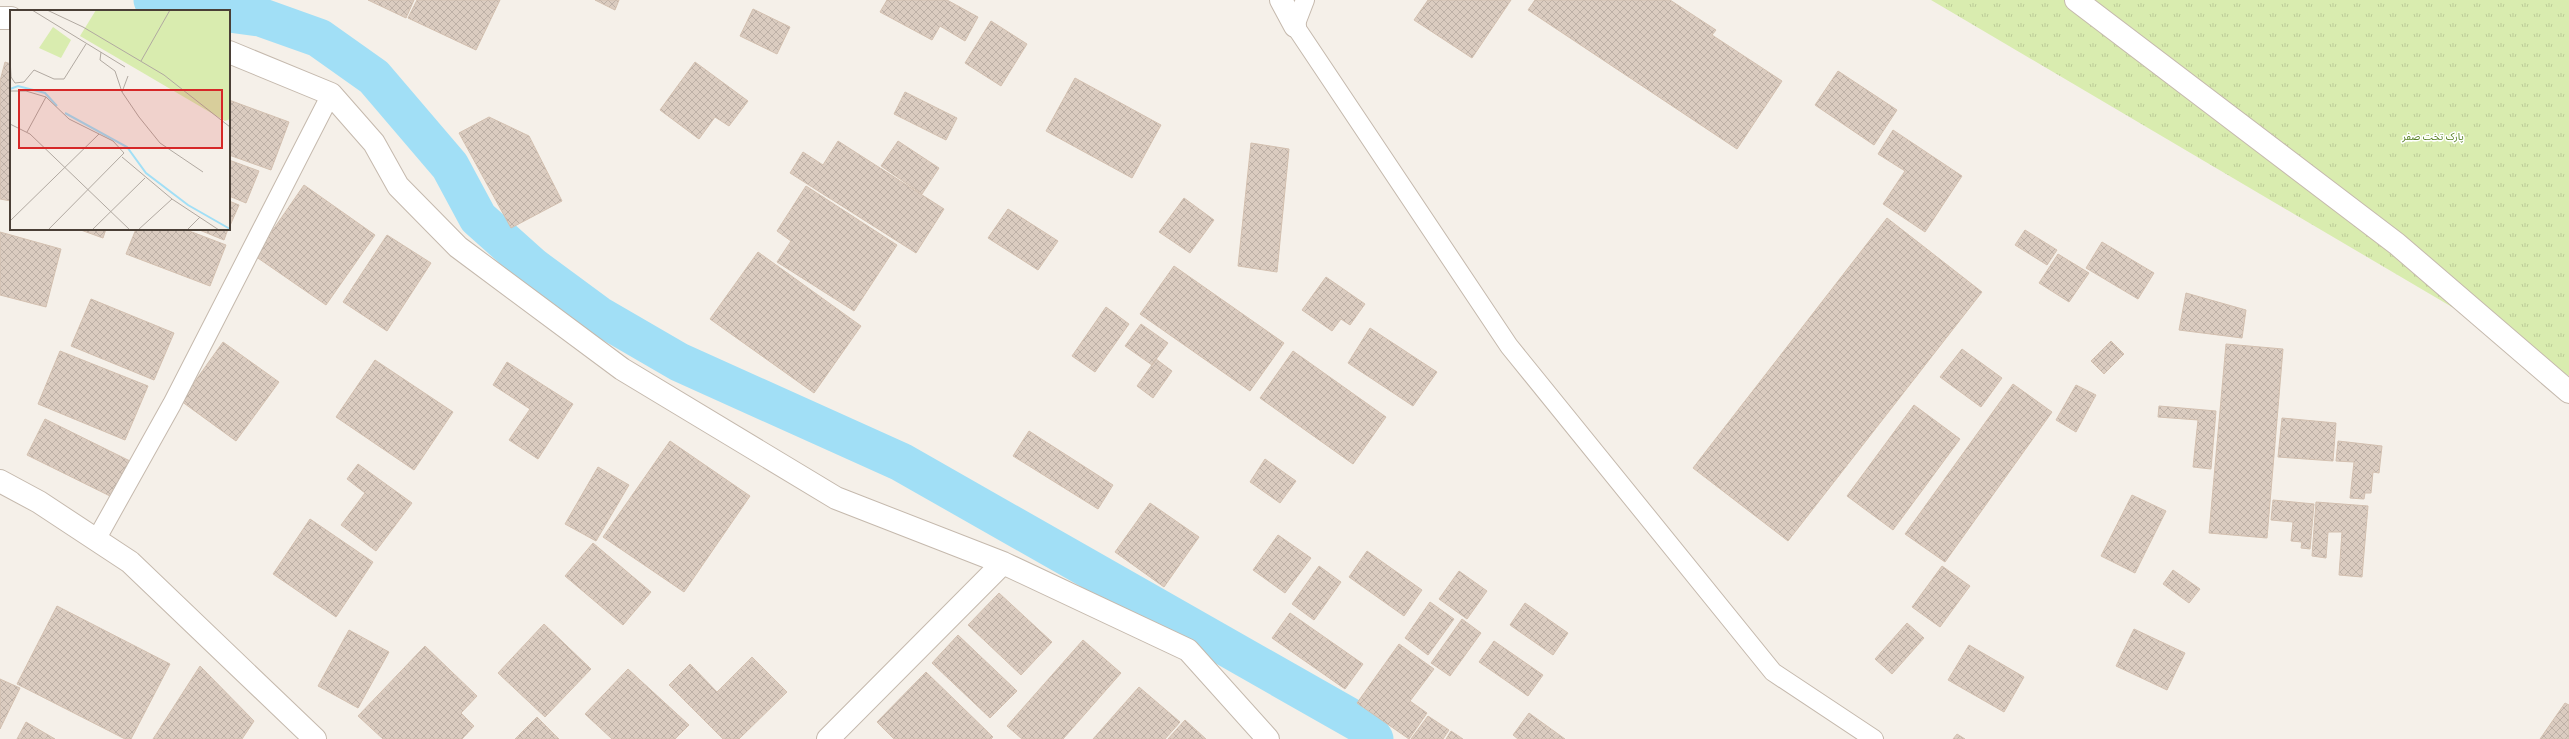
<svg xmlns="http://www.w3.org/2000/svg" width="2569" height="739" font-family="Raleway,'Noto Sans Arabic',sans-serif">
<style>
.park{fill:url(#park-tufts)}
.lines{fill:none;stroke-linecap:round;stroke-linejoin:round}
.canal{stroke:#a1dff6;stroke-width:39}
.building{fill:url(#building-cross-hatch);stroke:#d3c0b0}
.lane-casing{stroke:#c5b9ad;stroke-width:20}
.street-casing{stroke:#c5b9ad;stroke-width:24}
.lane{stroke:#fff;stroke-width:18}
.street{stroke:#fff;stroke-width:22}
.labels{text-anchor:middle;stroke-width:3;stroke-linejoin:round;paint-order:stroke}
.park-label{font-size:10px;fill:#558024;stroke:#fff}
.inset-river{fill:none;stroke:#a1dff6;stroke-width:2}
.inset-road{fill:none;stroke:#b1a9a1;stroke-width:1}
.view{fill:#d62828;fill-opacity:0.15;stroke:#d62828;stroke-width:2}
.inset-edge{fill:none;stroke:#4a3f36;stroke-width:2}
</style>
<defs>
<pattern id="park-tufts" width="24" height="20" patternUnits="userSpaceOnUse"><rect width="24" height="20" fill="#d9ecaf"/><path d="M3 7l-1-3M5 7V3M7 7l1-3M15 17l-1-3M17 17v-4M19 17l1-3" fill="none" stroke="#bccb97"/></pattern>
<pattern id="building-cross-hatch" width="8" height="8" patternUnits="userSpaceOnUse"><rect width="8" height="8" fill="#dbccc0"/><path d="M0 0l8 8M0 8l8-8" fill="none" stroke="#bdb0a6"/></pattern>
</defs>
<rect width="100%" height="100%" fill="#f5f0e9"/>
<path class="park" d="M1931,0H2569V376Z"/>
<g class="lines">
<path class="canal" d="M153,0L215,11
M229,13L260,17L319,38L374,77L450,166L478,218L533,267L598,315L679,362L901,462L1365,726L1374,739"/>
</g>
<path class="building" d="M368,0H414L406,18Z
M417,0H500L476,50L408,18Z
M595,0H619L615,10Z
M887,0H947L978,17L965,41L940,26L932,40L880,12Z
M1428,0H1511L1472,58L1414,20Z
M1535,0H1670L1716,30L1712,35L1782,81L1737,149L1528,10Z
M753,9L790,27L777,54L740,36Z
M991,21L1027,44L1001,86L965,63Z
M5,62L11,64V201L0,199V81Z
M695,62L748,101L729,126L715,117L699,139L660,110Z
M1838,71L1897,110L1874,145L1815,105Z
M1075,78L1161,125L1132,178L1046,131Z
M905,92L957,118L946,140L894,114Z
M229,100L289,122L271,170L229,155Z
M489,117L529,136L562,201L511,228L459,133Z
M1893,130L1962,176L1925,232L1883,204L1905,171L1878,154Z
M838,141L944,209L916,253L790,173L803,152L823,165Z
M898,141L939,168L922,194L881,166Z
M1251,143L1289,149L1277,272L1238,266Z
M229,160L259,171L246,203L229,196Z
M304,185L375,235L326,305L255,256Z
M806,186L897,245L854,311L777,262L791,241L777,231Z
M1184,198L1214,220L1190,253L1159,232Z
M229,201L239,205L229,228Z
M1008,209L1058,241L1038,270L988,238Z
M1887,218L1982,292L1788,541L1693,468Z
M78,229H106L103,238Z
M136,229H184L226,245L210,286L126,254Z
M197,229H228L224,240Z
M2025,230L2057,250L2047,265L2015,245Z
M0,232L61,249L46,307L0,295Z
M387,235L431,263L387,331L343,302Z
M2102,242L2154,273L2138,299L2086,268Z
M758,252L861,326L814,393L710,319Z
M2058,254L2089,273L2069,302L2039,283Z
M1174,266L1284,343L1250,391L1140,314Z
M1326,277L1365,304L1350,325L1341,319L1332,331L1302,310Z
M2186,293L2246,310L2242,338L2179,330Z
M91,299L174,333L154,380L71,346Z
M1106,307L1129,324L1095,372L1072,356Z
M1141,324L1168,343L1152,365L1125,346Z
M1370,328L1437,372L1413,406L1348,363Z
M2111,341L2124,354L2104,374L2091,361Z
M223,342L279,382L236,441L181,401Z
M2226,344L2283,349L2267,538L2209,533Z
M1962,349L2002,378L1981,407L1940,377Z
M60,351L148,386L125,440L38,404Z
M1293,351L1386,417L1353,464L1260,398Z
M1156,359L1172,371L1153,398L1137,386Z
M375,360L453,412L414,470L336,417Z
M507,362L573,404L538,459L509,440L530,409L493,385Z
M2013,384L2052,412L1945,562L1905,534Z
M2076,385L2096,395L2076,432L2056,420Z
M1914,405L1960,439L1893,530L1847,496Z
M2159,406L2216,411L2211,469L2193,467L2198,420L2158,417Z
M2282,418L2336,423L2333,461L2278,457Z
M45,419L130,461L112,497L27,455Z
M1029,431L1113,485L1098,509L1013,456Z
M670,441L750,496L684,592L603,537Z
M2338,441L2382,446L2379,473L2373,472L2371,493H2365L2364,499L2350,498L2354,462L2336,461Z
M1265,459L1296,481L1280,503L1250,482Z
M358,464L412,503L376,551L341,525L365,493L347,479Z
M598,467L629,485L596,541L565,524Z
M2132,495L2166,511L2135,573L2101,556Z
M2273,500L2314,504L2310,549L2301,548L2302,542L2291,541L2293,522L2271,520Z
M2316,502L2368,506L2362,577L2339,575L2342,532H2328L2326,558L2312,556Z
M1150,503L1199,537L1164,587L1115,552Z
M310,519L373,562L336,617L273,574Z
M1278,535L1311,558L1285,593L1253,570Z
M593,543L651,592L623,625L565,576Z
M1367,551L1422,590L1404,616L1349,577Z
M1319,566L1341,582L1314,620L1292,604Z
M1942,566L1970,586L1940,627L1912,607Z
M2173,570L2200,589L2189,603L2163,584Z
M1459,571L1487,591L1467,619L1439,599Z
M999,593L1052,642L1021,675L968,625Z
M1430,602L1454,619L1428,655L1405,638Z
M1525,603L1568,633L1553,655L1510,625Z
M57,606L170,664L131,739H125L17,684Z
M1290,613L1363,664L1345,689L1272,638Z
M1462,619L1481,633L1450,676L1431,663Z
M1907,623L1924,638L1892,674L1875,659Z
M544,624L591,669L545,717L498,673Z
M2134,629L2185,653L2167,690L2116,666Z
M349,630L389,652L358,708L318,686Z
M958,635L1017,691L990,718L932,663Z
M1083,640L1121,673L1063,739H1022L1007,726Z
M1494,641L1543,675L1528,696L1479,662Z
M1399,644L1434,669L1410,701L1427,713L1409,739L1357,703Z
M1969,645L2024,677L2004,712L1948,680Z
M425,646L477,696L461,713L474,726L462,739H383L358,716Z
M752,657L787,692L739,739H723L669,685L690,664L717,692Z
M200,666L254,721L242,739H153Z
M628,669L689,725L675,739H612L585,714Z
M926,672L993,737L991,739H894L877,722Z
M0,679L20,688L0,729Z
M1139,687L1180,722L1165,739H1093Z
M2565,703L2569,705V739H2540Z
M1529,713L1565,739H1518L1513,735Z
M1428,716L1449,730L1443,739H1411Z
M537,717L559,739H515Z
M1185,720L1206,739H1168Z
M26,722L55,739H17Z
M1451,731L1463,739H1446Z
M1957,734L1965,739H1953Z"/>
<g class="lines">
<g class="lane-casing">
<path id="lane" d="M1305,0L1295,26L1509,346L1773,672L1874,739
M96,540L172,404L331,94"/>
</g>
<g class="street-casing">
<path id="street" d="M1281,0L1295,26
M2076,0L2397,244L2569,392
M0,18H11
M229,52L331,94L374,143L398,186L458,247L622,369L836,498L1003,563L1188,650L1268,739
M0,481L39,502L130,562L315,739
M828,739L1003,563"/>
</g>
<use href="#lane" class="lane"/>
<use href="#street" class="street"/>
</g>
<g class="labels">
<g class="park-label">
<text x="2433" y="140">پارک تخت صفر</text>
</g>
</g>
<g transform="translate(10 10)">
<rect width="220" height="220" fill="#f5f0e9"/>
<path d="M86,0H220V109L215,111L70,26ZM43,17L61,30L51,48L29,38Z" fill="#d9ecaf"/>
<path class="inset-river" d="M0,79L8,76L35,83L47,96M55,103L117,137L136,163L178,195L220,219"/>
<path class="inset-road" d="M22,0L115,57M37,0L73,17L154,65L220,117M91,42L90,50L105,61L112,82M0,47L1,67L5,73L14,72L24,60L44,69H54L76,34M131,51L160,0M118,66L112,82L129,107L150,133L193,162M0,81H16L36,87L59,109L103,131L114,143L38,220M0,114L20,124L120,220M17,122L36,87M112,147L162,189L209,220M0,211L89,124M82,220L135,168M128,220L162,189M177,220L190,207"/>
<path class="view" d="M9,80H212V138H9Z"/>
<rect width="220" height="220" class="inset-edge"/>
</g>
</svg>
